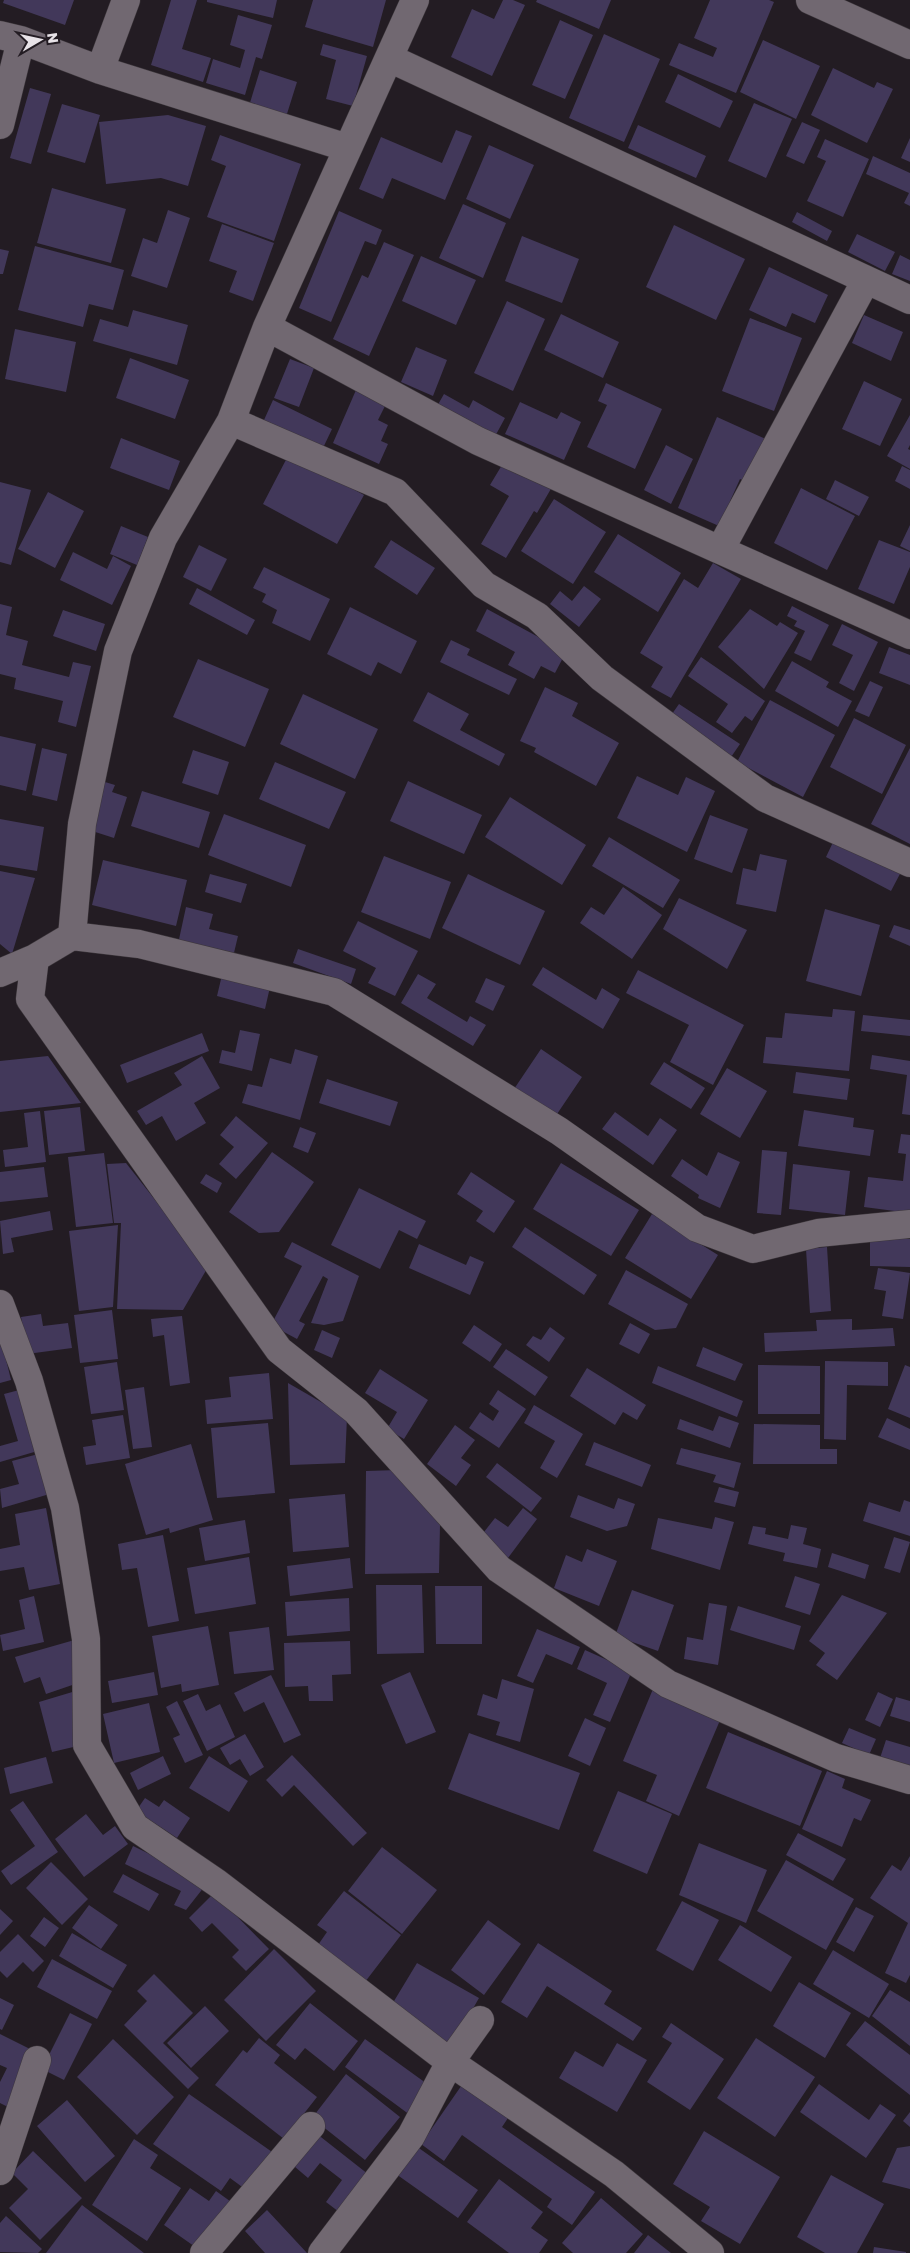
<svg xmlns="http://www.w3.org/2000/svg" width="910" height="2253" font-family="'Golos Text',sans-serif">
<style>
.building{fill:#42385a}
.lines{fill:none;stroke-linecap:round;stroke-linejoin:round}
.street-casing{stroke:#3d373c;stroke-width:29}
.street{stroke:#716871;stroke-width:28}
</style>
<rect width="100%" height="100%" fill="#231c23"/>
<path class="building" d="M4,0H74L65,25L3,3Z
M171,0H197L182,49L211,58L203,82L151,65Z
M207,0H277L273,18L207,2Z
M313,0H386L373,47L305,27Z
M503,0H513L525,5L492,76L451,57L472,9L494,19Z
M537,0H611L599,29L536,2Z
M710,0H769L774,2L736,93L669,65L679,43L713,57L717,48L694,38Z
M238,15L272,25L262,59L256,57L245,95L206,83L213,59L240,68L245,50L230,45Z
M560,20L593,35L565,99L532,85Z
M604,34L660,59L624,142L569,118Z
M763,40L820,66L796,119L740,92Z
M323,44L367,56L353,106L326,99L336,60L320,55Z
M833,68L874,88L877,82L893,89L867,143L811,115Z
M260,70L297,82L286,117L249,106Z
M678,74L733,101L720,128L665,102Z
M30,88L51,94L31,164L10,158Z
M754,103L792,119L766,178L728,161Z
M62,104L100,115L85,163L47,152Z
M168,115L206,126L188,186L161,178L106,184L99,122Z
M802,122L820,130L804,164L786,156Z
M638,125L706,156L696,178L628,148Z
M456,130L472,136L445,200L392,178L383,199L359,189L381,137L442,163Z
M220,135L301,164L274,241L207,217L226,166L211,160Z
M910,138V162L901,158Z
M825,139L869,159L843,217L807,201L826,161L817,157Z
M489,145L534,165L510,219L466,199Z
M873,156L910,173V206L904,203L909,193L866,174Z
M52,188L126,209L111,263L37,243Z
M463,204L506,223L483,278L439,258Z
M168,210L190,218L167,288L131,276L143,238L157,243Z
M339,211L382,230L376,245L365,241L331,322L299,308Z
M797,212L832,231L827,241L792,222Z
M222,224L274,243L253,301L229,292L237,271L209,261Z
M674,225L745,259L716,320L646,287Z
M857,234L895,252L885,271L848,252Z
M522,236L579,259L562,303L505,281Z
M384,242L414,255L369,356L333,339L362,275L368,278Z
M35,246L124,270L113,310L89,304L83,327L18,310Z
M0,249L9,251L3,274H0Z
M900,255L910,260V281L892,274Z
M421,256L476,280L456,325L402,301Z
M769,267L828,295L815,323L792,313L786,327L749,310Z
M507,301L545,319L513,391L474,373Z
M133,310L188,325L177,365L93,341L100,319L128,327Z
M561,314L619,342L603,378L544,350Z
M864,315L903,332L891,361L852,343Z
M750,318L802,338L774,411L722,391Z
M15,329L76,342L66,392L5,379Z
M416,347L447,360L433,396L401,382Z
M130,358L189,380L175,419L116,398Z
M290,359L314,368L299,407L274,398Z
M864,381L902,399L880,446L842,429Z
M606,383L662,409L635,469L587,447L607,405L598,401Z
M356,390L386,404L378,420L388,425L381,441L388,444L379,464L333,443Z
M444,394L469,408L473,400L505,418L493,440L436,408Z
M273,400L332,429L323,448L264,420Z
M520,402L557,419L561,412L581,422L564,460L505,434Z
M910,415V445L908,449L910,450V469L887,456Z
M717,417L768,440L749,483L740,479L719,526L678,508Z
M121,438L180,461L169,490L110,468Z
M666,445L693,459L671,504L644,490Z
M289,454L364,495L337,544L263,504Z
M505,460L552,487L537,513L534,511L506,558L481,544L509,496L490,485Z
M902,466L910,470V489L895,481Z
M835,480L869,497L859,516L826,499Z
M0,482L31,490L11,565L0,562Z
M801,488L855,516L827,570L774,543Z
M48,492L84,511L55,568L18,549Z
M554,499L606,532L573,584L521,551Z
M910,525V551L900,546Z
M121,526L148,537L137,565L110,554Z
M618,534L681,573L658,612L594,572Z
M391,540L435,568L417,595L374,567Z
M879,540L910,552V567L894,604L858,589Z
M199,545L227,559L211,591L183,577Z
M73,552L107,569L113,556L131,566L112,605L60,580Z
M713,563L741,579L671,698L651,687L663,667L640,653L684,579L698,588Z
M264,567L330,599L310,641L272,623L277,610L262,602L266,594L253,588Z
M584,586L601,599L579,627L550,604L560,591L572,601Z
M197,588L255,620L247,635L189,604Z
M0,604L12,607L6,635L28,641L22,665L69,677L73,662L91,666L76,727L58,722L63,701L14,689L16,678L0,674Z
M792,606L829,625L811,661L794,653L805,631L794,626L797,621L787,616Z
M350,607L417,641L401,674L378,662L371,676L327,654Z
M487,609L566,652L555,673L541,666L534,679L508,665L515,652L476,631Z
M750,609L777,626L780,622L798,633L764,689L718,647Z
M63,610L105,624L96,651L53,636Z
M842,624L878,642L854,691L839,683L853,655L832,645Z
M451,640L470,649L467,655L517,679L509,695L440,662Z
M889,647L910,655V685L879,673Z
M701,657L765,701L752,721L745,716L732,733L716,722L728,704L688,676Z
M198,659L269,689L245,747L173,717Z
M792,661L829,682L826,687L852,701L838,727L775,691Z
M870,681L883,687L869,717L855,711Z
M545,687L578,703L572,716L619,743L596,786L534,752L536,748L520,741Z
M428,692L469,714L460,730L505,754L499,766L413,721Z
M303,694L378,729L355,779L280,744Z
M770,700L835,735L803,797L737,762Z
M679,704L740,744L729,760L667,721Z
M854,718L906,745L882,794L830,767Z
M0,736L36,744L26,791L0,785Z
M42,748L67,754L57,801L32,795Z
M910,748V844L871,824Z
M193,750L229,762L218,795L182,783Z
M275,762L346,792L329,829L259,799Z
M637,776L678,795L686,777L715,791L687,852L617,818Z
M408,781L482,815L464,854L390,821Z
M105,782L115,785L112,792L127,797L114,838L89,830Z
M142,791L210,812L199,848L131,826Z
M510,797L586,845L562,885L485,837Z
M224,814L306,845L291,887L208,855Z
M710,815L748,829L732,873L694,859Z
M0,819L44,827L37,871L0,865Z
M609,837L680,880L663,908L592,866Z
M835,838L901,872L891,891L826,857Z
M760,854L787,860L776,912L736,904L743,868L756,871Z
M384,856L451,882L430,939L361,912Z
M103,860L187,880L176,926L92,905Z
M0,871L35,878L12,954L0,944Z
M210,874L247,884L241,903L205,892Z
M468,874L545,911L520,965L442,928Z
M623,887L662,915L632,959L580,923L591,907L604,915Z
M679,898L747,930L727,969L663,929Z
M186,907L213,914L209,929L238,936L233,957L178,944Z
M825,909L880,925L861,996L806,981Z
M358,921L418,951L395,996L368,983L376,968L343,951Z
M894,925L910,930V946L889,937Z
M298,949L356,969L351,984L293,963Z
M543,967L596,1000L602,988L620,999L603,1029L532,985Z
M638,970L744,1025L713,1085L670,1062L689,1025L626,993Z
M418,974L436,984L427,998L467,1022L470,1016L486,1025L473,1046L401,1003Z
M222,975L270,987L265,1009L217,996Z
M486,978L505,986L493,1011L475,1002Z
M833,1009L855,1011L849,1071L763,1063L766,1037L782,1038L785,1013L832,1017Z
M863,1015L910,1020V1036L861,1031Z
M240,1030L260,1034L252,1071L219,1063L222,1050L235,1053Z
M202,1033L209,1051L127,1083L120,1065Z
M295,1049L318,1056L300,1120L242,1103L248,1084L262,1087L270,1058L291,1064Z
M541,1049L582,1077L553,1120L512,1092Z
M872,1055L910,1061V1115L902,1114L907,1075L870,1069Z
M48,1056L81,1103L0,1112V1061Z
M202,1056L220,1088L194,1103L206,1123L176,1141L162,1116L146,1125L137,1111L182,1085L174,1073Z
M664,1062L705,1088L691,1109L650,1084Z
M727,1068L767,1091L740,1138L700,1114Z
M796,1072L850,1079L847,1100L793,1093Z
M327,1079L398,1102L390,1126L319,1103Z
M80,1107L85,1151L49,1155L44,1111Z
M804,1110L854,1118L853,1127L874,1130L870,1156L798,1146Z
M40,1111L46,1162L5,1167L3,1150L28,1147L24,1113Z
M615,1112L648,1136L660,1118L677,1130L653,1165L602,1129Z
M236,1116L268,1143L236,1179L219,1164L234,1147L220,1135Z
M300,1127L316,1133L308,1153L293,1147Z
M901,1134L910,1135V1213L864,1207L868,1177L903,1181L906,1154L898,1153Z
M762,1150L787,1152L781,1215L757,1213Z
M272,1152L314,1182L279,1232L259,1233L229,1212Z
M718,1152L740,1162L720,1208L698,1198L699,1195L671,1176L682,1159L707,1176Z
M104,1153L113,1223L76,1227L68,1157Z
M126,1163L208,1267L183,1310L117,1309L121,1223H114L107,1164Z
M561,1163L639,1210L611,1256L533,1209Z
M793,1164L850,1171L845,1215L789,1209Z
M44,1167L48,1197L0,1202V1172Z
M471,1172L515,1201L494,1233L476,1221L483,1211L457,1194Z
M206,1174L222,1183L217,1193L200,1183Z
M359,1188L426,1221L417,1239L399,1230L380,1269L331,1245Z
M50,1211L53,1230L11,1238L14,1252L3,1254L0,1221Z
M652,1214L718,1255L691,1299L625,1258Z
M118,1225L113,1307L79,1311L69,1231Z
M525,1227L597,1275L584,1295L512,1247Z
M870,1238L910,1239V1267L870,1266Z
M292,1242L359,1276L343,1321L324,1325L311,1323L328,1279L323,1276L299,1321L305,1324L297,1339L271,1325L302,1266L284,1257Z
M419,1244L466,1265L470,1256L484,1262L470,1295L409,1268Z
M827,1247L831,1311L810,1313L806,1249Z
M878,1268L910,1273L903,1319L882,1316L886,1291L874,1289Z
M626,1270L688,1304L676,1328L655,1330L608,1304Z
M112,1310L118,1359L80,1363L74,1315Z
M41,1314L43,1326L68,1323L72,1348L27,1354L21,1317Z
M182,1316L190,1383L170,1386L164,1335L153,1337L151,1319Z
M852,1319V1330L893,1328L895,1346L765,1352L764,1333L817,1331L816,1320Z
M630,1323L650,1334L639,1354L619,1344Z
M474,1325L502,1344L490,1362L462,1343Z
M550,1327L565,1338L549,1362L526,1345L533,1336L541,1340Z
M322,1330L340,1338L332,1358L314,1350Z
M0,1334L11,1380L0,1383Z
M703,1347L743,1364L735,1381L696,1366Z
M506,1349L548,1377L535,1396L493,1367Z
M825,1361L888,1362V1386L847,1385L846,1440L824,1439Z
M117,1362L124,1410L91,1414L84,1367Z
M758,1365L820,1366V1414H758Z
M905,1365L910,1367V1418L888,1409Z
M658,1366L743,1401L737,1417L652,1383Z
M587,1368L646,1405L637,1420L623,1412L615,1425L570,1396Z
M380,1369L428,1400L404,1439L387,1429L397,1412L365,1393Z
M269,1373L273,1419L207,1424L205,1400L231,1397L229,1377Z
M288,1383L347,1417L345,1463L290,1465Z
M144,1387L152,1447L133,1449L125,1390Z
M23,1389L41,1450L0,1462V1446L18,1441L4,1394Z
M498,1390L526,1409L499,1448L469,1428L480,1412L493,1421L499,1411L489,1404Z
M534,1405L583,1434L557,1478L540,1468L555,1441L524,1423Z
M123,1415L130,1458L86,1465L83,1447L96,1445L92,1420Z
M719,1416L739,1423L730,1448L677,1429L680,1419L713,1431Z
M887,1418L910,1429V1450L878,1437Z
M268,1423L275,1493L217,1498L211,1428Z
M754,1424L820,1425V1449H837V1464H753Z
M455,1425L475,1440L461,1458L471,1465L456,1486L427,1464Z
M594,1442L651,1465L642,1487L585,1465Z
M191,1444L213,1520L170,1533L169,1528L146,1535L125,1464Z
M681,1448L741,1463L734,1488L713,1482L716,1475L676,1464Z
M42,1453L53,1493L2,1508L0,1489L19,1484L12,1461Z
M497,1463L542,1498L531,1512L486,1477Z
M398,1470L440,1525L439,1573L365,1574L366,1471Z
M719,1487L739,1492L735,1507L714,1502Z
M345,1494L349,1547L293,1552L289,1499Z
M578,1495L614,1509L618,1498L635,1504L627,1526L607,1531L570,1517Z
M904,1500L910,1502V1536L863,1521L869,1502L900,1512Z
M46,1508L60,1584L29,1590L24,1567L0,1571V1549L20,1545L15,1514Z
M523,1508L537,1519L508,1558L480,1537L495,1518L508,1527Z
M715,1517L734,1522L720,1570L651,1549L658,1518L712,1529Z
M245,1520L250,1553L205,1561L199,1528Z
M791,1525L807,1528L803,1544L821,1549L817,1568L783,1561L785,1553L748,1544L753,1526L766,1528L765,1534L788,1539Z
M163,1535L179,1621L148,1627L137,1568L122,1570L118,1544Z
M894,1537L910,1542L900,1573L884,1568Z
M587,1549L617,1561L599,1606L554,1588L566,1555L582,1562Z
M832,1553L869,1565L865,1579L828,1567Z
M249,1557L256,1604L195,1614L187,1568Z
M350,1558L353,1588L290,1596L287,1566Z
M795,1576L820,1584L810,1615L785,1607Z
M376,1585H422L424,1653L377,1654Z
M435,1586H482V1644H436Z
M632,1590L674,1605L658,1651L615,1636Z
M842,1595L887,1613L837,1680L816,1665L825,1653L809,1641Z
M34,1596L44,1642L3,1651L0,1635L25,1629L19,1600Z
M349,1598L350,1631L287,1636L285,1602Z
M709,1603L727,1606L718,1665L684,1659L687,1637L703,1640Z
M738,1606L801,1626L794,1650L730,1630Z
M208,1626L219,1685L182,1692L181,1684L161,1688L152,1636Z
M269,1627L274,1670L234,1674L229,1632Z
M537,1629L580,1647L572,1665L546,1654L533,1683L517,1676Z
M78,1639L81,1682L46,1694L40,1677L24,1683L15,1657Z
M350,1641L351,1674L332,1675L333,1701H309L308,1686L285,1687L284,1643Z
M585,1650L632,1671L610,1722L593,1715L607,1683L577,1669Z
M154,1672L158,1695L112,1703L108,1681Z
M410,1672L436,1732L406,1744L381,1685Z
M271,1675L301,1735L284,1743L264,1702L244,1712L234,1693Z
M502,1679L534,1689L520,1742L496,1735L500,1722L477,1715L483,1694L497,1699Z
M653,1689L721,1718L679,1816L646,1801L657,1775L623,1761Z
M79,1690L82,1745L52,1752L39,1702Z
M878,1692L893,1699L880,1727L865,1720Z
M198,1694L206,1711L220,1704L235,1737L207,1751L183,1701Z
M896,1697L910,1701V1722L890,1716Z
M177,1701L203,1755L185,1763L173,1738L180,1735L166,1707Z
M149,1703L160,1752L114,1763L103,1714Z
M585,1718L606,1728L590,1766L568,1756Z
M849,1728L876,1739L869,1755L842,1743Z
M728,1732L822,1771L800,1826L706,1788Z
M469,1733L580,1773L559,1830L448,1789Z
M245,1734L264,1767L250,1776L240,1759L230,1765L220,1748Z
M886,1740L910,1747V1773L878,1764Z
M292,1755L367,1833L353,1846L294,1785L282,1797L266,1780Z
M163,1756L171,1774L138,1790L130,1773Z
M209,1756L248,1781L229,1812L189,1788Z
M46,1757L53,1783L10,1794L4,1768Z
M827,1771L845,1779L842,1788L871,1800L861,1821L854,1818L842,1847L802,1829Z
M618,1791L672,1814L647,1874L593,1851Z
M145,1798L159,1807L164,1800L190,1818L177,1838L136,1811Z
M23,1801L58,1852L11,1885L1,1871L35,1846L10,1810Z
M86,1814L103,1835L115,1826L128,1844L84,1877L55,1839Z
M798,1833L846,1859L833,1881L786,1855Z
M699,1843L767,1870L746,1923L679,1895Z
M133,1846L208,1882L186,1910L174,1905L181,1891L125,1864Z
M382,1847L437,1890L402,1934L348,1891Z
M910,1856V1975L906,1983L885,1973L908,1923L870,1898L892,1865L901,1871Z
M786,1860L854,1899L826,1950L757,1911Z
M51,1862L88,1899L62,1925L26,1888Z
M123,1874L159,1894L149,1911L113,1892Z
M344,1891L401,1935L365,1982L318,1945L327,1932L317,1925Z
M214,1893L269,1949L246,1971L232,1957L239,1950L212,1923L202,1932L189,1918Z
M682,1901L719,1920L693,1971L656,1950Z
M89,1905L118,1925L101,1949L72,1928Z
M856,1907L874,1916L854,1952L836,1942Z
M0,1909L13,1921L0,1935Z
M44,1917L59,1928L45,1947L30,1936Z
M488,1920L521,1944L484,1995L451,1970Z
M740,1925L792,1957L771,1992L718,1960Z
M72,1933L127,1965L113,1988L59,1956Z
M18,1934L44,1961L33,1972L23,1962L7,1978L0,1971V1952Z
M538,1943L612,1991L604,2004L642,2028L633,2041L547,1986L527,2018L501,2002Z
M274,1949L316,1991L266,2041L224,2000Z
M833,1950L889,1984L869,2018L813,1984Z
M52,1959L112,1991L97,2019L37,1987Z
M417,1963L479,1998L451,2047L391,2006Z
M154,1974L193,2013L163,2043L199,2078L188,2089L124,2025L147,2001L137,1991Z
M799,1982L851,2013L825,2058L773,2026Z
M890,1990L910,2002V2046L872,2016Z
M0,1998L14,2005L2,2030L0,2029Z
M310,2003L358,2041L334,2071L305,2048L295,2060L276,2045Z
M205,2006L229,2031L191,2068L167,2043Z
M70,2013L92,2024L64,2080L42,2069Z
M865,2021L910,2055V2095L846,2045Z
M671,2023L724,2059L690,2110L647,2082L672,2043L662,2037Z
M0,2034L38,2053L10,2108L0,2103V2082L7,2068L0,2065Z
M259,2038L280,2055L274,2063L317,2097L284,2139L215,2085L243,2050L247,2053Z
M756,2038L815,2077L775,2137L717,2098Z
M113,2039L174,2097L137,2135L77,2077Z
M365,2039L430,2086L410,2115L345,2067Z
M617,2043L647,2060L617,2112L559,2078L575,2051L603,2067Z
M346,2074L400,2117L365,2160L312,2118Z
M466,2079L512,2112L502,2127L595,2192L572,2225L547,2207L552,2199L462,2135L444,2161L421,2144Z
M819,2084L869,2120L880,2104L896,2115L866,2158L800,2112Z
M189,2094L275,2154L249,2192L230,2178L221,2191L153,2144Z
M67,2100L115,2156L85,2182L37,2126Z
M910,2112V2127L903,2121Z
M312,2130L373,2178L343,2215L326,2202L342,2180L320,2163L308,2178L288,2161Z
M704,2131L780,2177L740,2244L701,2221L710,2207L673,2184Z
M134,2139L158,2155L150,2168L181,2188L147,2241L92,2205Z
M416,2146L478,2190L458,2218L396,2174Z
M910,2146V2189L882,2182L897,2148Z
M33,2151L82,2198L40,2240L9,2208L28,2189L12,2173Z
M831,2175L884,2204L857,2253H825L797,2237Z
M499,2179L543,2212L531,2228L548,2240L539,2253H509L467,2222Z
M190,2188L209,2201L216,2191L234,2204L201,2251L164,2225Z
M601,2198L643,2234L626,2253H573L562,2243Z
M82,2205L144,2253H46Z
M267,2210L307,2253H265L245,2231Z
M6,2216L42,2249L38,2253L0,2252V2223Z
M648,2235L671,2253H634Z
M874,2247L906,2252V2253H873Z"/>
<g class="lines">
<g class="street-casing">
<path id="street" d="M810,0L910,45
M0,35L21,40L100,70L348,148
M389,58L910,300
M100,70L126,0
M0,125L21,40
M866,280L720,550L910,635
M267,327L478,441L720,550
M231,421L395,492L484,585L537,616L602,678L765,798L910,863
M72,936L139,944L334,992L559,1131L697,1228L753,1249L818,1233L910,1224
M35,958L72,936L82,824L118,651L163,538L231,421L267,327L415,0
M0,973L35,958L30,999L279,1350L356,1411L499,1569L668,1684L836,1758L910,1780
M0,1304L29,1381L65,1508L86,1639L87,1745L135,1827L217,1883L450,2062L614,2174L710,2253
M0,2171L37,2060
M204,2253L311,2126
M322,2253L411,2136L450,2062L480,2020"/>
</g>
<use href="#street" class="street"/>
</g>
<g transform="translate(40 40) rotate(81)" stroke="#231c23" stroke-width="4" paint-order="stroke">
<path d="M0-4L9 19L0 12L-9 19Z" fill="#e8e3e8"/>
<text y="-8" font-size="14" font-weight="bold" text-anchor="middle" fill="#e8e3e8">N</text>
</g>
</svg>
